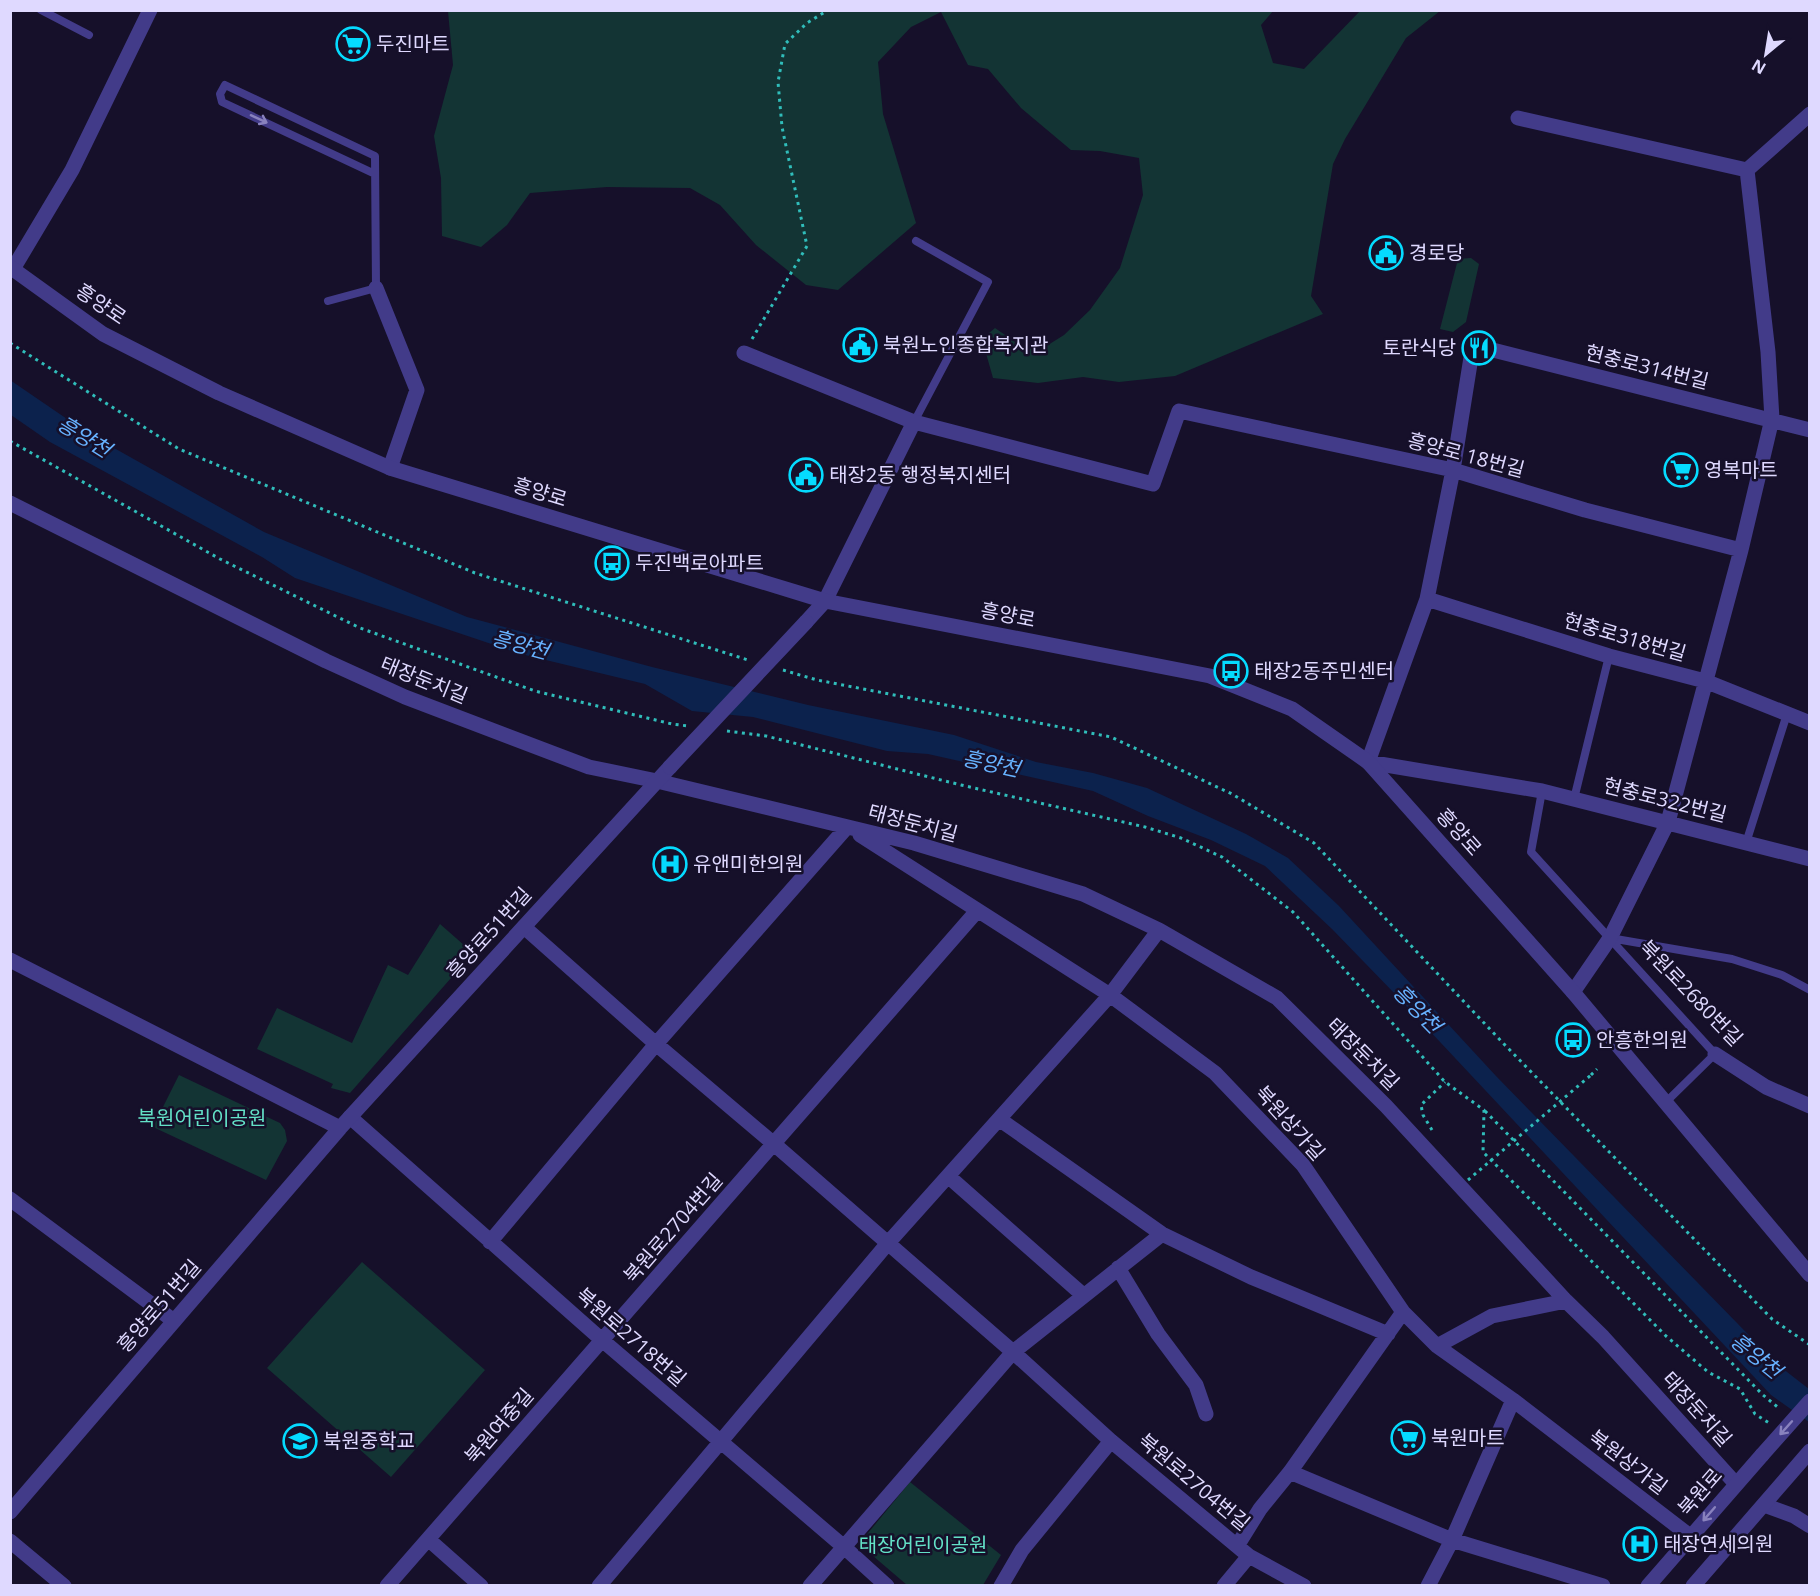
<svg xmlns="http://www.w3.org/2000/svg" width="1820" height="1596" font-family="'Open Sans','Noto Sans KR',sans-serif">
<style>
.green{fill:#133434}
.water{fill:#0c224d}
.lines{fill:none;stroke-linecap:round;stroke-linejoin:round}
.path{stroke:#30bdba;stroke-width:3;stroke-dasharray:3 4.5;stroke-linecap:butt}
.service{stroke:#423b89;stroke-width:8}
.minor{stroke:#423b89;stroke-width:15}
.tertiary{stroke:#423b89;stroke-width:15}
.path-bridge{stroke:#30bdba;stroke-width:3;stroke-dasharray:3 4.5;stroke-linecap:butt}
.tertiary-bridge{stroke:#423b89;stroke-width:15}
.oneway{stroke:#8982be}
.labels{text-anchor:middle;stroke-width:5;stroke-linejoin:round;paint-order:stroke}
.poi-label{font-size:20px;fill:#dfd9ff;stroke:#16102a;text-anchor:start}
.street-label{font-size:20px;fill:#dfd9ff;stroke:#16102a}
.park-label{font-size:20px;fill:#63e1c7;stroke:#16102a}
.water-label{font-size:21px;font-style:italic;fill:#67b2ff;stroke:#16102a}
</style>
<rect width="100%" height="100%" fill="#16102a"/>
<path class="green" d="M448,11H1273L1261,25L1273,63L1304,69L1360,11H1440L1406,38L1345,139L1333,164L1311,296L1323,314L1175,376L1119,382L1083,377L1038,383L993,378L982,339L995,328L1020,345L1040,350L1064,335L1090,310L1120,268L1143,195L1139,158L1100,151L1071,150L1021,108L988,69L968,65L941,12L911,27L878,62L883,114L916,223L838,290L806,285L756,245L720,205L690,188L607,187L530,193L507,225L481,247L442,236L441,178L434,136L453,65Z
M1471,258L1479,264L1466,322L1453,332L1440,329L1458,259Z
M440,924L473,953L350,1093L331,1088L333,1084L257,1049L277,1008L352,1043L388,965L408,975Z
M179,1075L280,1123L285,1130L287,1141L266,1180L153,1127Z
M362,1262L485,1370L391,1477L267,1368Z
M910,1482L1001,1555L983,1585H907L859,1544Z"/>
<path class="water" d="M10,380L89,434L264,532L467,617L652,667L808,705L954,735L1036,762L1093,773L1147,788L1246,834L1288,858L1339,906L1496,1076L1778,1365L1809,1389V1422L1771,1395L1396,995L1332,929L1265,866L1211,840L1148,816L1093,791L928,754L887,751L753,717L692,711L645,684L521,654L295,578L262,557L50,442L11,415Z"/>
<g class="lines">
<path class="path" d="M752,339L807,246L782,127L778,82L785,44L807,23L828,10
M10,343L179,449L475,573L748,660
M10,441L220,559L360,628L535,691L672,724L688,726
M783,670L817,680L1111,737L1232,794L1314,843L1503,1043L1772,1319L1810,1345
M727,731L766,736L961,785L1145,827L1181,838L1222,857L1293,912L1445,1082L1484,1110L1483,1152L1666,1336L1708,1372L1740,1389L1755,1414L1769,1423
M1591,1075L1597,1069
M1485,1111L1763,1395L1780,1409
M1432,1130L1423,1115L1421,1105L1445,1082"/>
<path class="service" d="M41,10L89,35
M328,301L376,288L375,156L225,85L220,94L222,102L375,174
M914,422L988,282L916,241
M1542,791L1531,852L1715,1054L1665,1103
M1574,799L1609,656
M1746,843L1787,714
M1610,938L1732,959L1782,975L1810,990"/>
<path class="minor" d="M1518,118L1747,170
M1747,170L1810,114
M13,269L72,170L150,10
M376,288L417,390L390,468
M744,353L914,422
M1810,430L1473,345L1453,470L1427,599L1368,762L1542,791L1810,859
M10,503L326,661L405,697L589,767L657,781L914,843L1083,894L1159,930L1277,998L1386,1106L1566,1301L1603,1337L1735,1483
M1427,599L1609,656L1705,681L1810,723
M825,601L914,422L1153,484L1179,411L1453,470L1585,510L1741,550
M860,835L1110,995L1215,1073L1303,1165L1403,1312L1437,1346L1513,1400L1690,1536
M524,927L656,1044L774,1144L1013,1352L1111,1441L1249,1556L1304,1586
M1573,992L1610,938L1668,822L1741,550L1772,419L1768,352L1747,170
M1715,1054L1766,1087L1810,1106
M350,1117L602,1340L844,1547L887,1586
M999,1119L1162,1234L1251,1277L1388,1334
M948,1176L1083,1295
M10,1199L174,1321
M490,1242L656,1044L847,827
M1118,1268L1158,1334L1196,1385L1206,1414
M1437,1346L1492,1316L1566,1301
M1290,1472L1452,1540L1603,1586
M1764,1505L1794,1516L1810,1526
M428,1539L481,1586
M10,1541L64,1586
M1237,1546L1260,1509L1290,1472L1403,1312
M387,1586L977,911
M599,1586L888,1243L1110,995L1159,930
M810,1586L1013,1352L1162,1234
M1001,1586L1022,1550L1111,1441
M1224,1586L1249,1556
M1428,1586L1452,1540L1513,1400"/>
<path class="tertiary" d="M10,267L103,334L219,393L390,468L825,601L1210,676L1292,709L1368,762L1573,992L1810,1275
M806,622L825,601
M10,960L340,1128
M10,1512L340,1128L670,767
M1648,1586L1762,1455
M1693,1586L1810,1451"/>
<path class="path-bridge" d="M1468,1180L1591,1075"/>
<path class="tertiary-bridge" d="M670,767L806,622
M1762,1455L1810,1401"/>
</g>
<defs><path id="oneway-shaft" d="M-6 0H5M1.5-3L5.5 0L1.5 3" fill="none" stroke-width="1.6" stroke-linecap="round" stroke-linejoin="round" transform="scale(1.5)"/></defs>
<g class="oneway">
<use href="#oneway-shaft" transform="translate(259 119) rotate(25)"/>
<use href="#oneway-shaft" transform="translate(1786 1428) rotate(132)"/>
<use href="#oneway-shaft" transform="translate(1709 1514) rotate(131)"/>
</g>
<defs>
<g id="supermarket-ring" transform="scale(1.725)"><circle r="9.5" fill="#16102a" stroke="#05dbff" stroke-width="1.5"/><path d="M-6-5.5h2.5l.6 2H6L4.5 2H-2.5L-4.4-4H-6ZM-1.5 3.2a1.3 1.3 0 1 0 .1 0ZM3 3.2a1.3 1.3 0 1 0 .1 0Z" fill="#05dbff"/></g>
<g id="civic-ring" transform="scale(1.725)"><circle r="9.5" fill="#16102a" stroke="#05dbff" stroke-width="1.5"/><path d="M-.6-6.5H3V-4.5H.6V-3L4-1V1h2V6H-6V1h2V-1L-.6-3ZM-1.2 2.5V6h2.4V2.5Z" fill="#05dbff"/></g>
<g id="restaurant-ring" transform="scale(1.725)"><circle r="9.5" fill="#16102a" stroke="#05dbff" stroke-width="1.5"/><path d="M-5-6h1v4h1v-4h1v4h1v-4h1v5L-1.5 .5V6h-2V.5L-5-1ZM5-6V6H3V1.5H1.5Q1.5-4 5-6Z" fill="#05dbff"/></g>
<g id="bus-ring" transform="scale(1.725)"><circle r="9.5" fill="#16102a" stroke="#05dbff" stroke-width="1.5"/><path d="M-5-6H5V4H4V6H2V4H-2V6H-4V4H-5ZM-3.5-4V0h7V-4ZM-3.5 1.2v1.5H-2V1.2ZM2 1.2v1.5H3.5V1.2Z" fill="#05dbff"/></g>
<g id="hospital-ring" transform="scale(1.725)"><circle r="9.5" fill="#16102a" stroke="#05dbff" stroke-width="1.5"/><path d="M-5-5h3v3.5h4V-5h3V5h-3V1.5h-4V5h-3Z" fill="#05dbff"/></g>
<g id="school-ring" transform="scale(1.725)"><circle r="9.5" fill="#16102a" stroke="#05dbff" stroke-width="1.5"/><path d="M0-5L7-2L0 1L-7-2ZM-4 1L0 2.5L4 1V4Q0 6-4 4Z" fill="#05dbff"/></g>
</defs>
<g fill-rule="evenodd">
<use href="#supermarket-ring" x="353" y="44"/>
<use href="#civic-ring" x="1386" y="253"/>
<use href="#civic-ring" x="860" y="345"/>
<use href="#restaurant-ring" x="1479" y="348"/>
<use href="#supermarket-ring" x="1681" y="470"/>
<use href="#civic-ring" x="806" y="475"/>
<use href="#bus-ring" x="612" y="563"/>
<use href="#bus-ring" x="1231" y="671"/>
<use href="#hospital-ring" x="670" y="864"/>
<use href="#bus-ring" x="1573" y="1040"/>
<use href="#supermarket-ring" x="1408" y="1438"/>
<use href="#school-ring" x="300" y="1441"/>
<use href="#hospital-ring" x="1640" y="1544"/>
</g>
<g class="labels">
<g class="poi-label">
<text x="376" y="51">두진마트</text>
<text x="1409" y="260">경로당</text>
<text x="883" y="352">북원노인종합복지관</text>
<text x="1456" y="355" text-anchor="end">토란식당</text>
<text x="1704" y="477">영복마트</text>
<text x="829" y="482">태장2동 행정복지센터</text>
<text x="635" y="570">두진백로아파트</text>
<text x="1254" y="678">태장2동주민센터</text>
<text x="693" y="871">유앤미한의원</text>
<text x="1596" y="1047">안흥한의원</text>
<text x="1431" y="1445">북원마트</text>
<text x="323" y="1448">북원중학교</text>
<text x="1663" y="1551">태장연세의원</text>
</g>
<g class="street-label">
<text transform="translate(101 304) rotate(34)" y="7">흥양로</text>
<text transform="translate(1647 367) rotate(14)" y="7">현충로314번길</text>
<text transform="translate(1466 455) rotate(15)" y="7">흥양로 18번길</text>
<text transform="translate(540 492) rotate(17)" y="7">흥양로</text>
<text transform="translate(1008 615) rotate(11)" y="7">흥양로</text>
<text transform="translate(1625 637) rotate(16)" y="7">현충로318번길</text>
<text transform="translate(424 680) rotate(22)" y="7">태장둔치길</text>
<text transform="translate(1665 800) rotate(14)" y="7">현충로322번길</text>
<text transform="translate(913 823) rotate(15)" y="7">태장둔치길</text>
<text transform="translate(1459 832) rotate(48)" y="7">흥양로</text>
<text transform="translate(489 933) rotate(-48)" y="7">흥양로51번길</text>
<text transform="translate(1691 993) rotate(46)" y="7">북원로2680번길</text>
<text transform="translate(1363 1054) rotate(45)" y="7">태장둔치길</text>
<text transform="translate(1290 1123) rotate(48)" y="7">북원상가길</text>
<text transform="translate(673 1228) rotate(-49)" y="7">북원로2704번길</text>
<text transform="translate(159 1306) rotate(-49)" y="7">흥양로51번길</text>
<text transform="translate(631 1337) rotate(41)" y="7">북원로2718번길</text>
<text transform="translate(1697 1409) rotate(48)" y="7">태장둔치길</text>
<text transform="translate(499 1426) rotate(-49)" y="7">북원여중길</text>
<text transform="translate(1628 1462) rotate(37)" y="7">북원상가길</text>
<text transform="translate(1194 1482) rotate(40)" y="7">북원로2704번길</text>
<text transform="translate(1700 1492) rotate(-49)" y="7">북원로</text>
</g>
<g class="park-label">
<text x="202" y="1125">북원어린이공원</text>
<text x="923" y="1552">태장어린이공원</text>
</g>
<g class="water-label">
<text transform="translate(84 437) rotate(32)" y="7">흥양천</text>
<text transform="translate(520 645) rotate(15)" y="7">흥양천</text>
<text transform="translate(991 764) rotate(12)" y="7">흥양천</text>
<text transform="translate(1417 1009) rotate(46)" y="7">흥양천</text>
<text transform="translate(1756 1356) rotate(39)" y="7">흥양천</text>
</g>
</g>
<rect width="1820" height="1596" fill="none" stroke="#dfd9ff" stroke-width="24"/>
<g transform="translate(1766 54) rotate(210)" stroke="#16102a" stroke-width="4.5" paint-order="stroke">
<path d="M0-4.5L10 22L0 15L-10 22Z" fill="#dfd9ff"/>
<text y="-9" font-size="16" font-weight="bold" text-anchor="middle" fill="#dfd9ff">N</text>
</g>
</svg>
